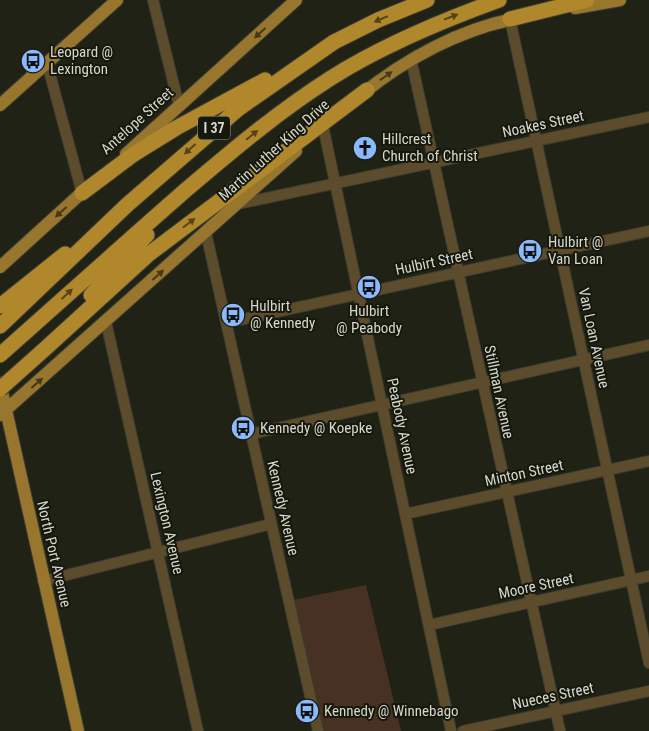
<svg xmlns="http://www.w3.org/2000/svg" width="649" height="731" font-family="'Roboto Condensed',sans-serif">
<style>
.green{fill:#463122}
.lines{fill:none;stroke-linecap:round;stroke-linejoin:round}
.minor-casing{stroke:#3d3f33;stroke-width:12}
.major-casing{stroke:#3d3f33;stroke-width:14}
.highway-casing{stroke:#3d3f33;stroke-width:17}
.minor{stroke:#5c4c2c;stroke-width:10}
.major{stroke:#98762e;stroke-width:12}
.highway{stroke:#b0872b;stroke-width:15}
.highway-bridge-casing{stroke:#3d3f33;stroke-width:17;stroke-linecap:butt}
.highway-bridge{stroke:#b0872b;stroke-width:15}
.oneway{fill:#544418}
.oneway2{fill:#443918}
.labels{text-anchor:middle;stroke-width:4;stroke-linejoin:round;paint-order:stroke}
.shield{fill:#17180c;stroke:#9d9e94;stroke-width:1}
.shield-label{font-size:14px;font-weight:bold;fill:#d6d7cf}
.poi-label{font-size:15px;fill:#d6d7cf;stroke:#17180c;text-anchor:start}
.street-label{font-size:15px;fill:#d6d7cf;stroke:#17180c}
</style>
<rect width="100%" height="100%" fill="#202215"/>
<path class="green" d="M366,585L401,731H322L293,600Z"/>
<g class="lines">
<g class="minor-casing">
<path id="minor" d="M153,0L179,106
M510,19L649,663
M411,59L560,731
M47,63L82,193
M323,126L451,731
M238,204L649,117
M206,233L318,731
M106,322L198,731
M226,323L649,231
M251,434L649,345
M405,514L649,461
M43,581L271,524
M429,625L649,576
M463,731L649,691"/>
</g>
<g class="major-casing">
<path id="major" d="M575,8L620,0
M361,95C405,59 462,28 519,18
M0,105L117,0
M126,154L296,0
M0,267L88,187
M0,383L78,731
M0,415L296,151"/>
</g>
<g class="highway-casing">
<path id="highway" d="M510,19L587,0
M82,193L134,154L176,128L265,80
M91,295L147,235
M0,306L65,254
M0,326L128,204L238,109L334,42L378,20L427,0
M47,347L149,254L367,90
M0,355C62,300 124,244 187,189C233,150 279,111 331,78C383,45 441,21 499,0"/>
</g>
<use href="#minor" class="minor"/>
<use href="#major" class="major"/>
<use href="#highway" class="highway"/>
<g class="highway-bridge-casing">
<path id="highway-bridge" d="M0,389L47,347"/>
</g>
<use href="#highway-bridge" class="highway-bridge"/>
</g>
<defs><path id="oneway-solid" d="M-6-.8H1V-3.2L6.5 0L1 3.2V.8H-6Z" transform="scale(1.25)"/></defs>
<g class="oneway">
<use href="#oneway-solid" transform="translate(451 17) rotate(-21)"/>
<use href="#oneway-solid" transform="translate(381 19) rotate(157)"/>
<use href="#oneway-solid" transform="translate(252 135) rotate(-39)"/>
<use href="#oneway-solid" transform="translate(190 149) rotate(138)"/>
<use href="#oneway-solid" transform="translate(189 223) rotate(-37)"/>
<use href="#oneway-solid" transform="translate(67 294) rotate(-43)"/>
</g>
<g class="oneway2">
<use href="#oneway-solid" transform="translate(260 33) rotate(138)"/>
<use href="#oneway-solid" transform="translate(386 76) rotate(-35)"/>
<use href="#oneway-solid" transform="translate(61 212) rotate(138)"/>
<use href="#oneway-solid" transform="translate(158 275) rotate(-42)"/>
<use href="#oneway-solid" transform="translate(37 383) rotate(-41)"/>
</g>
<defs>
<g id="bus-disc" transform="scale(1.25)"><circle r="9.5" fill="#8bbafc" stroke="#17180c"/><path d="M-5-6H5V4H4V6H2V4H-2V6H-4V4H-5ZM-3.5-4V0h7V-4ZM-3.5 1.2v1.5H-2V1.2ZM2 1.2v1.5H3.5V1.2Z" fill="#111"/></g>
<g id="church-disc" transform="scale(1.25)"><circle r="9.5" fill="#8bbafc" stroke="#17180c"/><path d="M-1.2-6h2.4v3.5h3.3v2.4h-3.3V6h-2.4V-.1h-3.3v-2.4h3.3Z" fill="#111"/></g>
</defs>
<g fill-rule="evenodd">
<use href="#bus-disc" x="33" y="61"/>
<use href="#church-disc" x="365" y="148"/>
<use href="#bus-disc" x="530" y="251"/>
<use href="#bus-disc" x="369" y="287"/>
<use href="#bus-disc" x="233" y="315"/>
<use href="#bus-disc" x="243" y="428"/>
<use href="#bus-disc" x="307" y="711"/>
</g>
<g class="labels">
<rect class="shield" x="198" y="116.5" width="32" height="23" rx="4"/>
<g class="shield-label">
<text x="214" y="133">I 37</text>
</g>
<g class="poi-label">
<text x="50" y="57">Leopard @<tspan x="50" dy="17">Lexington</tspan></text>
<text x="382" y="144">Hillcrest<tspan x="382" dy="17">Church of Christ</tspan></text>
<text x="548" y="247">Hulbirt @<tspan x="548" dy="17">Van Loan</tspan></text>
<text x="250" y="311">Hulbirt<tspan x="250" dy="17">@ Kennedy</tspan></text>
<text x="369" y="316" text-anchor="middle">Hulbirt<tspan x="369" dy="17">@ Peabody</tspan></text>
<text x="260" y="433">Kennedy @ Koepke</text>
<text x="324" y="716">Kennedy @ Winnebago</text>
</g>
<g class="street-label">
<text transform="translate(137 121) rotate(-42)" y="5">Antelope Street</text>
<text transform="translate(543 124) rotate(-12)" y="5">Noakes Street</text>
<text transform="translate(274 150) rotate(-42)" y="5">Martin Luther King Drive</text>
<text transform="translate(434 262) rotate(-12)" y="5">Hulbirt Street</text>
<text transform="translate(594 338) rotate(78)" y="5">Van Loan Avenue</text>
<text transform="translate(499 392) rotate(78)" y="5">Stillman Avenue</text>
<text transform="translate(402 426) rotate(78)" y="5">Peabody Avenue</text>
<text transform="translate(524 473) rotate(-12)" y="5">Minton Street</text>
<text transform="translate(283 508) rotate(77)" y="5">Kennedy Avenue</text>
<text transform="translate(167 523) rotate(77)" y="5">Lexington Avenue</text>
<text transform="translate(54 554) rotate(77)" y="5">North Port Avenue</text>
<text transform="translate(536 586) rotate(-12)" y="5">Moore Street</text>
<text transform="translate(553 696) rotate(-12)" y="5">Nueces Street</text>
</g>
</g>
</svg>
